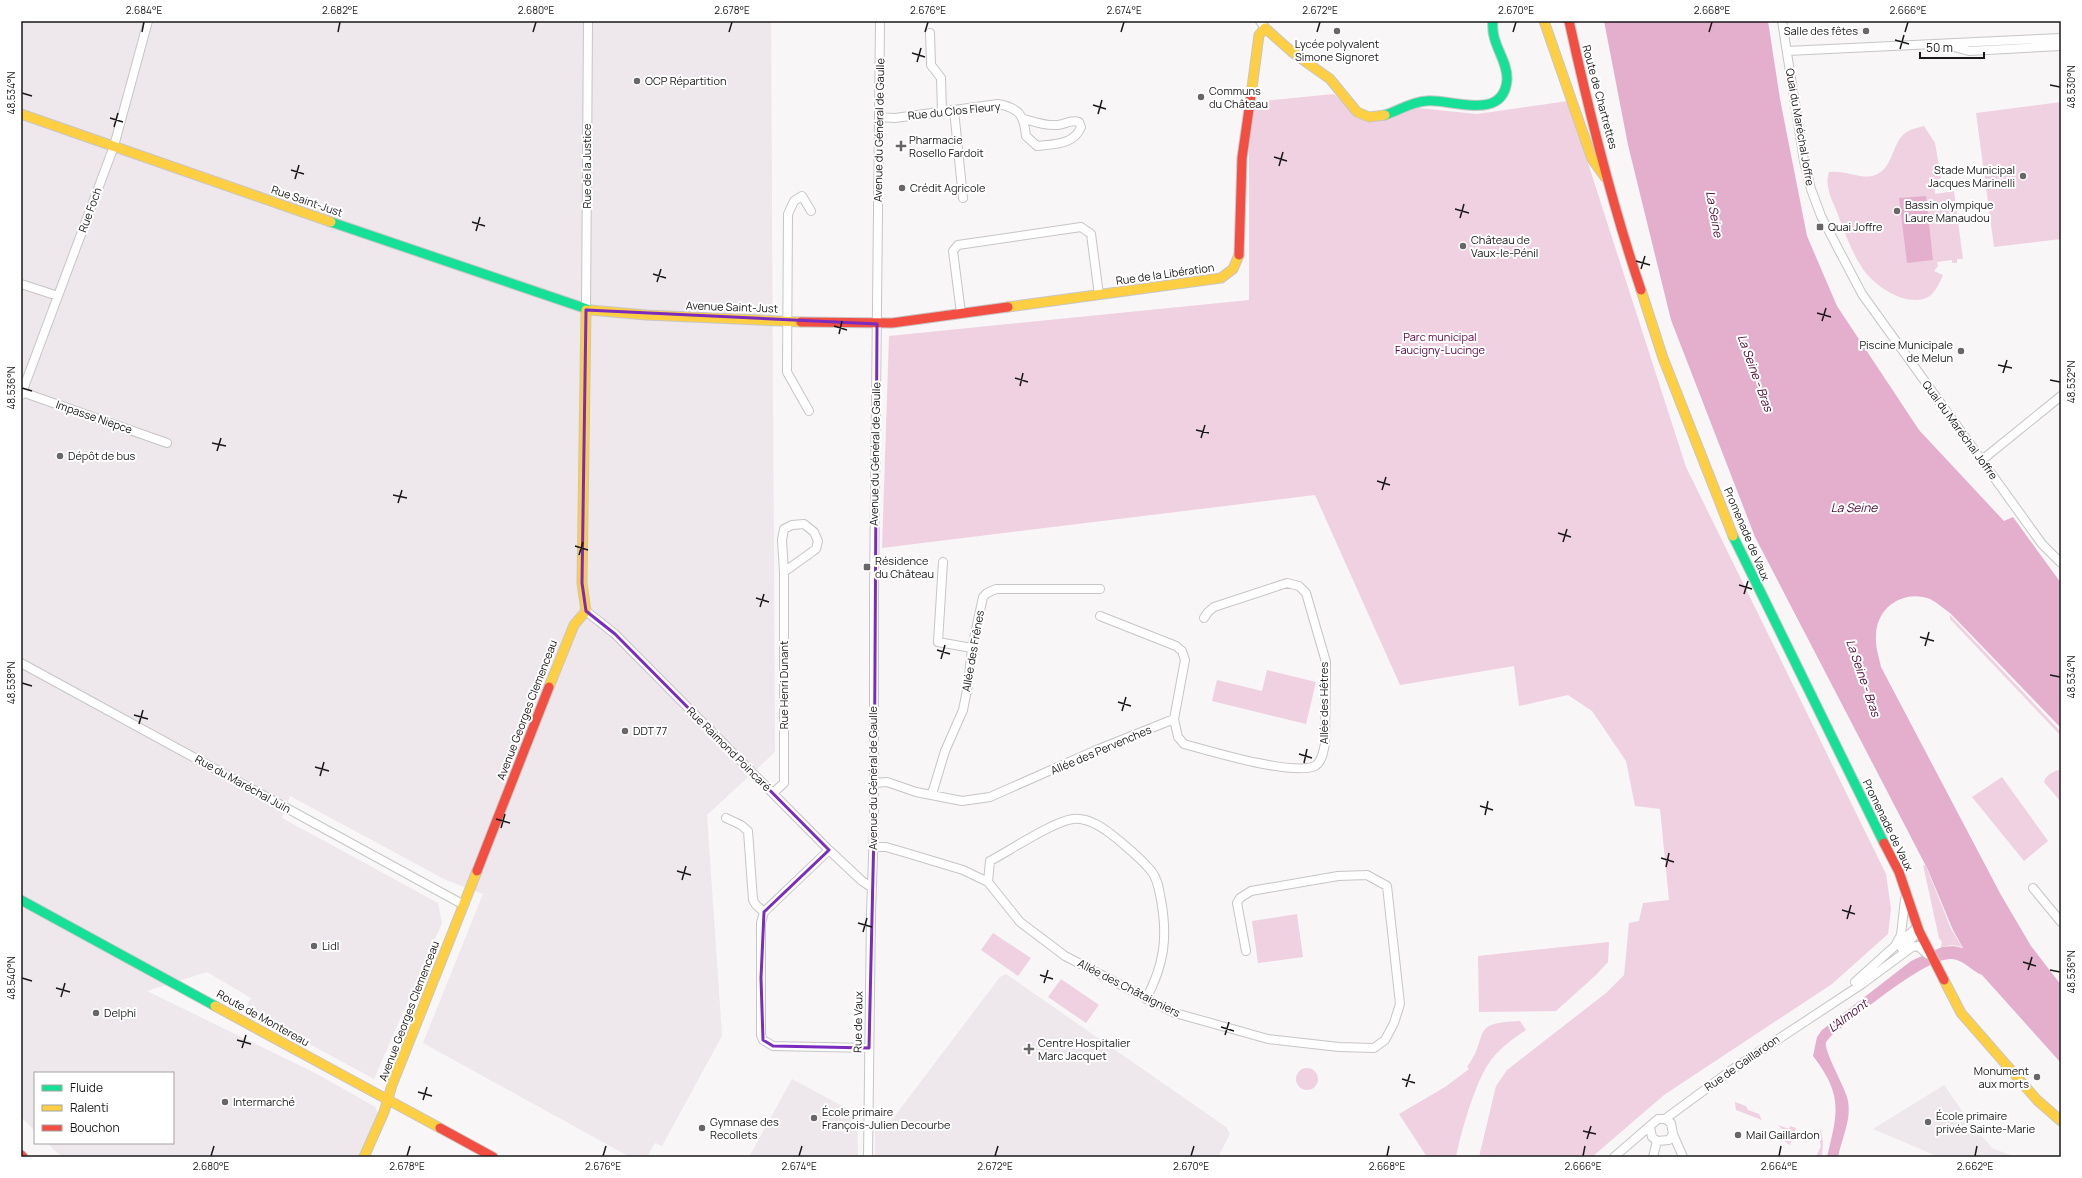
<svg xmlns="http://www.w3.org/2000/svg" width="2082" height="1178" font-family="Manrope,sans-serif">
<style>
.built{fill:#eee7eb}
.green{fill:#f0d1e2}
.water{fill:#e4afcd}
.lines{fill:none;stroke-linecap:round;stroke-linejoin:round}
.street-casing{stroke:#c7c6c6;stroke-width:10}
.fast-casing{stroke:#c7c6c6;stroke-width:11}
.slow-casing{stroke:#c7c6c6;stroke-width:11}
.jam-casing{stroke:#c7c6c6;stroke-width:11}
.street{stroke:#fefefe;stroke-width:8}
.fast{stroke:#16e098;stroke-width:9}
.slow{stroke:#ffcf43;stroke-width:9}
.jam{stroke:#f24e42;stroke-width:9}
.marked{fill:none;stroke:#7b2cbf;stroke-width:3;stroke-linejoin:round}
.ticks{fill:none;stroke:#1a1919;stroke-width:1.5}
.poi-dot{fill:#686667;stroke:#fff;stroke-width:1.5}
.labels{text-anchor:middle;stroke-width:4;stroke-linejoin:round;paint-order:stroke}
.poi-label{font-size:11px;fill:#1a1919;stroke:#fff;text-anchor:start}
.street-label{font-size:11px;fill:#1a1919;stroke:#fff}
.park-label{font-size:11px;fill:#5d0042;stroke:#fff}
.water-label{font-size:12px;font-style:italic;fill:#4b0836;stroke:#fff}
.neatline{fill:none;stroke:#1a1919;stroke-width:1.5}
.ticks-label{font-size:10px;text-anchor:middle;fill:#1a1919}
</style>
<rect width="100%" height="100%" fill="#f8f6f7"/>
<path class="built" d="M21,21H771L775,752L707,815L722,1036L662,1146L655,1143L647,1157H630L423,1043L483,894L446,880L290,796L282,818L438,903L442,923L374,1079L245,1009L251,998L207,972L147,991L319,1075L375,1107L378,1113L361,1157H62L47,1143H173V1073H35V1131L21,1117Z
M1006,974L1226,1127L1230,1134L1218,1157H875V1121H891L1000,977Z
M792,1079L857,1114L858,1157H749Z
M1944,1085L1969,1121L1992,1148L2015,1157H1939L1873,1129Z"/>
<path class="green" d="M1334,94L1360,119L1418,108L1477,114L1568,101L1686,467L1886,874L1891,909L1888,934L1832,984L1664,1095L1592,1157H1479L1496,1086L1507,1070L1606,993L1624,975L1629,923L1639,921L1643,903L1669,900L1660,809L1635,806L1626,761L1592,711L1568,695L1519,706L1514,666L1400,685L1315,495L882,548L889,336L1249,300V131L1253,102Z
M2061,102V239L1994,247L1976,113Z
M1924,126L1935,143L1941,178L1934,182L1935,194L1954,191L1963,259H1957V263H1952V260L1937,262L1938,266L1934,271L1943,275C1940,282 1936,291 1930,296C1908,310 1872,285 1861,266C1848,246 1841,220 1831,198C1828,189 1826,182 1829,172C1844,170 1862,179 1872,176C1894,170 1890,147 1904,134C1910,129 1917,128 1924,126Z
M1950,615L2061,732V736L1950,619Z
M1267,670L1316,682L1306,724L1212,701L1217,680L1262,691Z
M2059,770L2061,771V802L2044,782C2045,776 2053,771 2059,770Z
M2002,777L2048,841L2024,861L1972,797Z
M1923,865L1926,866L1951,929L1962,947L1952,945L1941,947L1942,942L1939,938Z
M1297,914L1303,957L1258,963L1252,921Z
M993,933L1031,958L1018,976L981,950Z
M1609,942L1608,962L1596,975L1556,1011L1479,1012L1478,956Z
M1061,979L1099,1005L1086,1023L1048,997Z
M1520,1021L1526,1030C1511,1040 1497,1050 1487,1066C1474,1087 1461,1132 1456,1157H1427L1399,1114L1445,1087L1469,1069L1467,1067C1491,1035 1467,1023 1520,1021Z
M1296 1079a11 11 0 1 1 22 0a11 11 0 1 1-22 0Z
M1735,1102L1746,1106L1748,1110L1759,1114L1762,1120L1736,1110Z
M1778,1125L1789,1129L1790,1126L1796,1128L1790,1145L1784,1141L1785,1132Z
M1821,1129L1823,1143L1822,1157H1816L1821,1146L1818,1135Z"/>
<path class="water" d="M1604,21H1768L1780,99L1807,236L1837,306L1919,430L2004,521L2013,517L2061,583V728L1951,614C1944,609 1938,603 1930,599C1904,589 1876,607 1876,636C1875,646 1879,657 1881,667L2001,895L2031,946L2061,985V1063L1982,975C1971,971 1966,961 1952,959C1927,956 1853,1019 1831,1036C1830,1038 1826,1041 1826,1043C1824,1051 1844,1086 1847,1097C1853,1117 1842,1137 1838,1157H1827C1838,1112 1843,1095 1813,1056L1817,1037L1822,1030L1911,961L1942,947L1953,946L1963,948L1953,930L1928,870L1755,537L1671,320L1628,145Z
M1926,196L1933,260L1907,263L1899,198Z"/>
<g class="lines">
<g class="street-casing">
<path id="street" d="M1260,21L1265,28
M1782,21L1804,161L1811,189L1821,216L1862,294L2042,544L2061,563
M930,33L931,65L941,78L942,111
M1950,46L1969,51L2061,46
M1787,51L2061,38
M954,110L963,198
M879,117L895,118L998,104C1020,108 1024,116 1026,136L1037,146C1054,144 1074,145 1081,127L1079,122C1070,119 1065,125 1057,125C1045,126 1035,122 1024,119
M21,284L58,296
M586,310L588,21
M961,313L953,251L958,245L1081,227L1091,234L1099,295
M22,392L167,443
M21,395L114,146L148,21
M809,411L787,372L788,214L794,201L802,196L811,211
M1982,460L2061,396
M943,562L938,642L972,648
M586,611L615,634L829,850L862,881L871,887
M21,663L464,905
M1174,719L1178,737L1184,744C1210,751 1292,776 1315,766C1322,762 1323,752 1325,744L1326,662L1306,593L1299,586L1287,583L1214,607L1208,612L1204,618
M874,783L887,782L916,792L962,801L990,797L1094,751L1174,719L1185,660L1182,651L1176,646L1100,616
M773,793L784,783V572L816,549L818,541L814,532L804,524L792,525L784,529L782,540L784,572
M932,794L945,751L963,710L968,685L972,648L983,597L987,593L996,589H1100
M726,818L741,825L748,831L753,900L756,905L764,912
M873,847H886L910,854L963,870L988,882L1020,922L1065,956L1175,1013L1268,1039L1339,1047L1374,1048L1385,1040L1394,1023L1400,1004L1387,886L1367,875L1338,876L1251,891L1240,898L1237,903L1246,951
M988,882L990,861C1009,851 1054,821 1073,819C1089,817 1105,829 1116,838C1128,848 1142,859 1152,872C1158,880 1159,890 1161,900C1168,938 1164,965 1146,999
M2033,888L2061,922
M764,912L761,923V1035L763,1040L773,1046L869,1048
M764,912L829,850
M1899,943L1914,930L1919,931L1902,949
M1855,982L1895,946L1901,935L1905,899
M1665,1119L1733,1069L1862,984L1912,947L1918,946L1927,954
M1673,1134L1683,1157
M868,1157L871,913L874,830V592L880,21
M1614,1157L1658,1119H1665L1671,1123L1673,1134L1669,1140L1657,1141L1652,1137L1650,1127
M1653,1157L1657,1141"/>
</g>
<g class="fast-casing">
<path id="fast" d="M1385,115C1398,111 1411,102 1426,101C1450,98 1503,123 1507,80C1508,59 1490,44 1493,21
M331,222L590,310
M1733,536L1884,843
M21,900L215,1006"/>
</g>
<g class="slow-casing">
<path id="slow" d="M1544,21L1592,159L1605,177
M1251,95L1259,35L1265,28L1292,52L1330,79L1357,112L1369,117L1385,115
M21,114L331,222
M1641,290L1663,358L1733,536
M1008,307L1221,278L1233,269L1239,255
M590,310L646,315L801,322
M549,687L574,625L586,611L582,583L586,310
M1944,980L1961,1013L2037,1100L2061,1121
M215,1006L440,1128
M364,1157L384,1112L392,1085L477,871"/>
</g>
<g class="jam-casing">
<path id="jam" d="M1569,21C1589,112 1611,202 1641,290
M1239,255L1242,158L1251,95
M801,322L892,323L1008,307
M1884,843L1899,872L1919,931L1944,980
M477,871L549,687
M440,1128L493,1157
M21,1155L23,1157"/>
</g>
<use href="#street" class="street"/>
<use href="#fast" class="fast"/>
<use href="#slow" class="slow"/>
<use href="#jam" class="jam"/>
</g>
<path class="marked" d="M586,310L877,324L874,830L869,1048L773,1046L763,1040L761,978L764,912L829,850L615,634L586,611L582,583Z"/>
<path class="ticks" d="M142,32L144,22M338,32L340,22M533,32L536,22M729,32L732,22M925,32L928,22M1121,32L1124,22M1317,32L1320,22M1513,32L1516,22M1709,32L1712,22M1905,32L1908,22M1895,40L1909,44M1900,49L1904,35M912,53L925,57M917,62L921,48M2050,85L2060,87M22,93L32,96M1093,105L1106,109M1098,114L1102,100M110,118L123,122M114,127L118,113M1274,157L1287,161M1279,166L1283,152M291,170L304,174M295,179L299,165M1455,209L1469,213M1460,218L1464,204M472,222L485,226M476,231L480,217M1636,261L1650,265M1641,269L1645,256M653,274L666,278M657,282L661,269M1817,313L1831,317M1822,321L1826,308M834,326L847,330M839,334L842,321M1998,365L2012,368M2003,373L2007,360M1015,378L1028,382M2050,380L2060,382M1020,386L1023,373M22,388L32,391M1196,430L1209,433M1201,438L1205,425M212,443L226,446M217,451L221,438M1377,481L1390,485M1382,490L1386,477M393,495L407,498M398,503L402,490M1558,533L1571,537M1563,542L1567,529M575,546L588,550M579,555L583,542M1739,585L1752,589M1744,594L1748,581M756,598L769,602M760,607L764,594M1920,637L1934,641M1925,646L1929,632M937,650L950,654M941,659L945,645M2050,675L2060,677M22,683L32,686M1118,702L1131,706M1122,711L1126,697M134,715L148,719M139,724L143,710M1299,754L1312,758M1304,763L1307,749M315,767L329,771M320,776L324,762M1480,806L1493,810M1485,815L1488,801M496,819L510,823M501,828L505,814M1661,858L1674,862M1666,867L1669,853M677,871L691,875M682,880L686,866M1842,910L1855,914M1847,919L1851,905M858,923L872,927M863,932L867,918M2023,962L2036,966M2028,970L2032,957M2050,970L2060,972M1040,975L1053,979M22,978L32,981M1044,983L1048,970M56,988L70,992M61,997L65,983M1221,1027L1234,1031M1225,1035L1229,1022M237,1040L251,1044M242,1048L246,1035M1402,1079L1415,1083M1406,1087L1410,1074M418,1092L432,1096M423,1100L427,1087M1583,1131L1596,1134M1587,1139L1591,1126M211,1156L214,1146M407,1156L410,1146M603,1156L606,1146M799,1156L802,1146M995,1156L998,1146M1191,1156L1194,1146M1387,1156L1389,1146M1583,1156L1585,1146M1779,1156L1781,1146M1975,1156L1977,1146"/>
<g class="poi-dot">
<circle cx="1337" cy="31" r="4"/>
<circle cx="1866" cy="31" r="4"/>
<circle cx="637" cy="81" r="4"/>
<circle cx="1201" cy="97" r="4"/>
<path d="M899 140h4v4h4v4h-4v4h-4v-4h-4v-4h4z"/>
<circle cx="2023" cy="176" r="4"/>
<circle cx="902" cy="188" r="4"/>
<circle cx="1897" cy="211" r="4"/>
<rect x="1816" y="223" width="8" height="8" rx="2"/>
<circle cx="1463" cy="246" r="4"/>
<circle cx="1961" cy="351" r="4"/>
<circle cx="60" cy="456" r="4"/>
<rect x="863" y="563" width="8" height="8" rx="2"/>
<circle cx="625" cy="731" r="4"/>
<circle cx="314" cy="946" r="4"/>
<circle cx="96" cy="1013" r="4"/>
<path d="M1027 1043h4v4h4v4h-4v4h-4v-4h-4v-4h4z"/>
<circle cx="2037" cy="1077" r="4"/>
<circle cx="225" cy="1102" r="4"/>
<circle cx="814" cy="1118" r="4"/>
<circle cx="1928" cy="1122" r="4"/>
<circle cx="702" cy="1128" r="4"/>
<circle cx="1738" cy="1135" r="4"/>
</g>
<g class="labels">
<g class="poi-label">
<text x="1858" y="35" text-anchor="end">Salle des fêtes</text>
<text x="1337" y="48" text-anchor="middle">Lycée polyvalent<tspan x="1337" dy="13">Simone Signoret</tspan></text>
<text x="645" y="85">OCP Répartition</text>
<text x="1209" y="95">Communs<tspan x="1209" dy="13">du Château</tspan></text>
<text x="909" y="144">Pharmacie<tspan x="909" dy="13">Rosello Fardoit</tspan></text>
<text x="2015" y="174" text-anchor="end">Stade Municipal<tspan x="2015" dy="13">Jacques Marinelli</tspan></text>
<text x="910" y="192">Crédit Agricole</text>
<text x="1905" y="209">Bassin olympique<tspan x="1905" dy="13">Laure Manaudou</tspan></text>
<text x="1828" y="231">Quai Joffre</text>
<text x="1471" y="244">Château de<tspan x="1471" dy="13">Vaux-le-Pénil</tspan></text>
<text x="1953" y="349" text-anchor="end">Piscine Municipale<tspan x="1953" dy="13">de Melun</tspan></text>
<text x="68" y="460">Dépôt de bus</text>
<text x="875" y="565">Résidence<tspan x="875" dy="13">du Château</tspan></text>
<text x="633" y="735">DDT 77</text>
<text x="322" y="950">Lidl</text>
<text x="104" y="1017">Delphi</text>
<text x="1038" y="1047">Centre Hospitalier<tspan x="1038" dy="13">Marc Jacquet</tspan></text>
<text x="2029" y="1075" text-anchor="end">Monument<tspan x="2029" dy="13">aux morts</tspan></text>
<text x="233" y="1106">Intermarché</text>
<text x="822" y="1116">École primaire<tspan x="822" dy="13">François-Julien Decourbe</tspan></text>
<text x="1936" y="1120">École primaire<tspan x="1936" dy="13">privée Sainte-Marie</tspan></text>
<text x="710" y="1126">Gymnase des<tspan x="710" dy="13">Recollets</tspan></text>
<text x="1746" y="1139">Mail Gaillardon</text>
</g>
<g class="street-label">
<text transform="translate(1600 97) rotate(75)" y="4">Route de Chartrettes</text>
<text transform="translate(954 111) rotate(-6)" y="4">Rue du Clos Fleury</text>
<text transform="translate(1800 127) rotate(80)" y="4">Quai du Maréchal Joffre</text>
<text transform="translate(879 130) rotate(-89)" y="4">Avenue du Général de Gaulle</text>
<text transform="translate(587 166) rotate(-90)" y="4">Rue de la Justice</text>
<text transform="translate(307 201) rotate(19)" y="4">Rue Saint-Just</text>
<text transform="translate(90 210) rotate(-70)" y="4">Rue Foch</text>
<text transform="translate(1165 274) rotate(-8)" y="4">Rue de la Libération</text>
<text transform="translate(732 307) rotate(2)" y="4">Avenue Saint-Just</text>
<text transform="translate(94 417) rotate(19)" y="4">Impasse Niepce</text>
<text transform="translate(1960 430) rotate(54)" y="4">Quai du Maréchal Joffre</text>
<text transform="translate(875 454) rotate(-89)" y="4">Avenue du Général de Gaulle</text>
<text transform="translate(1747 534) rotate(67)" y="4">Promenade de Vaux</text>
<text transform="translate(973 651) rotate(-80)" y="4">Allée des Frênes</text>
<text transform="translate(784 685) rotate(-90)" y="4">Rue Henri Dunant</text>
<text transform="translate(1324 703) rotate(-90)" y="4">Allée des Hêtres</text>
<text transform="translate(527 710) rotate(-69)" y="4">Avenue Georges Clemenceau</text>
<text transform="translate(729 749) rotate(45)" y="4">Rue Raimond Poincaré</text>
<text transform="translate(1101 750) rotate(-23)" y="4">Allée des Pervenches</text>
<text transform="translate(873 778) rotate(-90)" y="4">Avenue du Général de Gaulle</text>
<text transform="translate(243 784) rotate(29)" y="4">Rue du Maréchal Juin</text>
<text transform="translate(1888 825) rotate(64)" y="4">Promenade de Vaux</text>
<text transform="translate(1129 988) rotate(27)" y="4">Allée des Châtaigniers</text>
<text transform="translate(409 1011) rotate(-69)" y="4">Avenue Georges Clemenceau</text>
<text transform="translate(263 1018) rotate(29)" y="4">Route de Montereau</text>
<text transform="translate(858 1022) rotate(-89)" y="4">Rue de Vaux</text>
<text transform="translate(1742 1063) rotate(-35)" y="4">Rue de Gaillardon</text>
</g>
<g class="park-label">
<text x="1440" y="341">Parc municipal<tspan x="1440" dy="13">Faucigny-Lucinge</tspan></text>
</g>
<g class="water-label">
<text transform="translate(1714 214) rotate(80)" y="4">La Seine</text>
<text transform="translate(1755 373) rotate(70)" y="4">La Seine - Bras</text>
<text x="1854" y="512">La Seine</text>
<text transform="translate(1863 678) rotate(71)" y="4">La Seine - Bras</text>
<text transform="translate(1848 1016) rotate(-37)" y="4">L'Almont</text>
</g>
</g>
<rect width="2082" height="1178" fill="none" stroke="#ffffff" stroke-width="44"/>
<rect x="34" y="1072" width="140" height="72" fill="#ffffff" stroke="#a3a3a3"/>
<rect x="42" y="1085" width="20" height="6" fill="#16e098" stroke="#a3a3a3"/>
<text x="70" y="1092" font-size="12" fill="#1a1919">Fluide</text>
<rect x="42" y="1105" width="20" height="6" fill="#ffcf43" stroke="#a3a3a3"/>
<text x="70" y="1112" font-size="12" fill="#1a1919">Ralenti</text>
<rect x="42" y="1125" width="20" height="6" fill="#f24e42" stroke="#a3a3a3"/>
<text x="70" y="1132" font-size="12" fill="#1a1919">Bouchon</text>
<path d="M1920 52v6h64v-6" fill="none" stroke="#1a1919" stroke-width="2"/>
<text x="1926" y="52" font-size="12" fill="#1a1919" stroke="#ffffff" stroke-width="3" paint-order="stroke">50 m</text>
<rect x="22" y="22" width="2038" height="1134" class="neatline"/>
<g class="ticks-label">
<text x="144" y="14">2.684°E</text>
<text x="340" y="14">2.682°E</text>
<text x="536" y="14">2.680°E</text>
<text x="732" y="14">2.678°E</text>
<text x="928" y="14">2.676°E</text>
<text x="1124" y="14">2.674°E</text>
<text x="1320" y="14">2.672°E</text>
<text x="1516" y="14">2.670°E</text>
<text x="1712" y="14">2.668°E</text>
<text x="1908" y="14">2.666°E</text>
<text transform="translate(2071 87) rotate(-90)" y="4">48.530°N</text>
<text transform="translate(11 93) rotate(-90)" y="4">48.534°N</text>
<text transform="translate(2071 382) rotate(-90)" y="4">48.532°N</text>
<text transform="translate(11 388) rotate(-90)" y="4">48.536°N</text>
<text transform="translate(2071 677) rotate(-90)" y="4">48.534°N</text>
<text transform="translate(11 683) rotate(-90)" y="4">48.538°N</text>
<text transform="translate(2071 972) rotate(-90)" y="4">48.536°N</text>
<text transform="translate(11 978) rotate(-90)" y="4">48.540°N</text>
<text x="211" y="1170">2.680°E</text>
<text x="407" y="1170">2.678°E</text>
<text x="603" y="1170">2.676°E</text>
<text x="799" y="1170">2.674°E</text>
<text x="995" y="1170">2.672°E</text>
<text x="1191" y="1170">2.670°E</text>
<text x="1387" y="1170">2.668°E</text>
<text x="1583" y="1170">2.666°E</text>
<text x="1779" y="1170">2.664°E</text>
<text x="1975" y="1170">2.662°E</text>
</g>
</svg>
